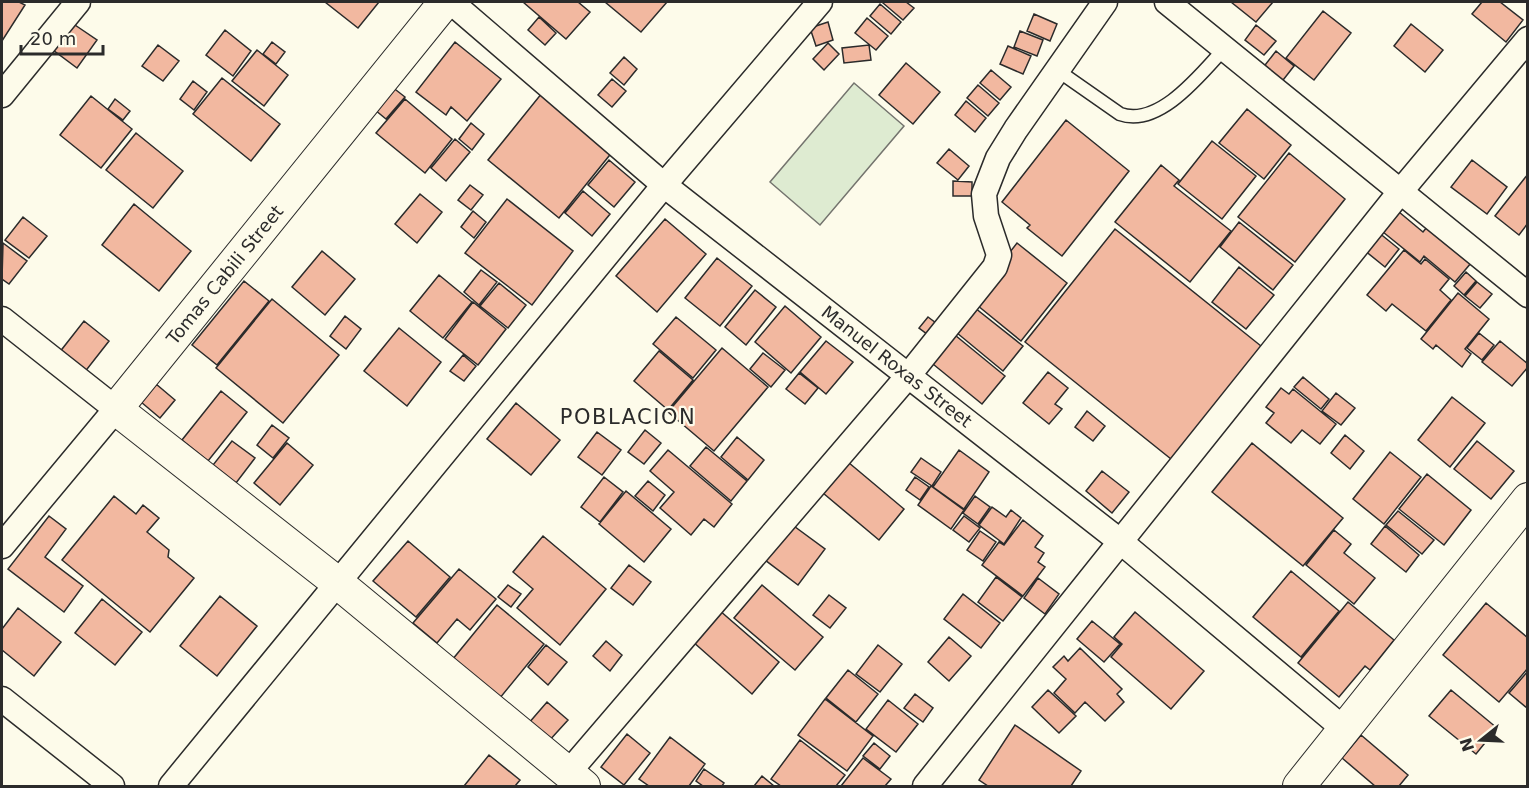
<svg xmlns="http://www.w3.org/2000/svg" width="1529" height="788" font-family="'DejaVu Sans',sans-serif">
<style>
.green{fill:#deebd1;stroke:#74746e;stroke-width:1.5}
.building{fill:#f2b8a0;stroke:#2b2b2b;stroke-width:1.5}
.lines{fill:none;stroke-linecap:round;stroke-linejoin:round}
.service-casing{stroke:#2b2b2b;stroke-width:15}
.minor-casing{stroke:#2b2b2b;stroke-width:27}
.tertiary-casing{stroke:#2b2b2b;stroke-width:34}
.service{stroke:#fdfbea;stroke-width:12}
.minor{stroke:#fdfbea;stroke-width:24}
.tertiary{stroke:#fdfbea;stroke-width:32}
.labels{text-anchor:middle;stroke-width:4.5;stroke-linejoin:round;paint-order:stroke}
.street-label{font-size:18px;fill:#2b2b2b;stroke:#fdfbea}
.quarter-label{font-size:21px;letter-spacing:1.5px;fill:#2b2b2b;stroke:#fdfbea}
</style>
<rect width="100%" height="100%" fill="#fdfbea"/>
<path class="green" d="M854,83L904,126L820,225L770,182Z"/>
<path class="building" d="M2,2H19L25,5L2,41Z
M325,2H379L358,28Z
M523,2H578L590,12L566,39Z
M605,2H667L641,32Z
M885,2H906L914,8L903,20L883,3Z
M1231,2H1273L1256,22Z
M1482,2H1500L1523,20L1506,42L1472,14Z
M880,4L901,22L891,34L870,16Z
M1323,11L1351,33L1314,80L1286,58Z
M1034,14L1057,24L1050,41L1027,31Z
M539,17L556,33L545,45L528,30Z
M867,18L888,36L876,50L855,33Z
M828,22L833,40L816,46L810,28Z
M72,23L97,40L77,68L53,50Z
M1411,24L1443,50L1425,72L1394,46Z
M1256,25L1276,41L1264,55L1245,40Z
M225,30L251,51L233,76L206,55Z
M1020,31L1043,40L1037,56L1014,47Z
M272,42L285,52L276,64L263,54Z
M455,42L501,79L467,121L451,107L446,115L416,92Z
M828,43L839,54L824,70L813,59Z
M158,45L179,61L163,81L142,66Z
M869,45L871,60L844,63L842,48Z
M1008,46L1031,56L1023,74L1000,64Z
M257,50L288,75L264,106L232,81Z
M1276,51L1294,66L1280,84L1262,69Z
M624,57L637,69L624,85L610,73Z
M906,63L940,92L913,124L879,95Z
M991,70L1011,87L1000,100L980,83Z
M222,78L280,124L251,161L193,114Z
M612,79L626,91L612,107L598,95Z
M193,81L207,92L194,110L180,99Z
M387,83L405,97L386,119L369,105Z
M978,85L999,103L988,116L967,98Z
M542,93L613,151L559,218L488,160Z
M91,96L132,129L101,168L60,135Z
M115,99L130,111L123,120L108,109Z
M405,99L452,139L425,173L376,133Z
M966,101L986,118L975,132L955,115Z
M1247,109L1291,145L1264,179L1219,143Z
M1066,120L1129,171L1062,256L1027,228L1030,225L1002,202Z
M471,123L484,134L472,150L459,139Z
M136,133L183,171L153,208L106,170Z
M455,139L470,152L446,181L431,168Z
M1212,141L1256,176L1222,219L1178,184Z
M949,149L969,166L958,180L937,163Z
M1289,153L1345,199L1295,262L1238,217Z
M609,160L635,182L614,207L588,185Z
M1472,160L1507,187L1487,214L1451,187Z
M1161,165L1179,180L1174,186L1231,231L1190,282L1115,222Z
M1528,174V223L1519,235L1495,216Z
M953,181L972,182V196H953Z
M470,185L483,195L471,210L458,200Z
M583,191L610,214L592,236L565,213Z
M420,194L442,212L417,243L395,224Z
M507,199L573,251L532,305L465,253Z
M134,204L191,251L159,291L102,245Z
M473,211L486,222L474,238L461,227Z
M1399,212L1423,232L1427,227L1471,263L1455,282L1424,256L1420,262L1383,232Z
M23,217L47,236L29,258L5,240Z
M665,219L706,254L657,312L616,276Z
M1239,222L1293,265L1273,290L1220,247Z
M1115,229L1266,350L1176,463L1025,342Z
M1378,232L1399,249L1385,267L1364,250Z
M3,243L27,261L9,284L2,279Z
M1017,243L1067,283L1021,341L972,301Z
M1404,250L1421,264L1425,259L1449,279L1440,290L1451,300L1426,331L1392,304L1386,311L1367,295Z
M322,251L355,279L325,315L292,287Z
M717,258L752,286L720,326L685,298Z
M1239,267L1274,295L1246,329L1212,302Z
M481,270L497,282L479,305L464,292Z
M1466,272L1476,281L1464,295L1454,286Z
M439,275L472,302L443,338L410,311Z
M244,281L269,301L217,365L192,345Z
M1477,282L1492,294L1480,308L1465,296Z
M499,283L526,305L508,328L480,306Z
M755,290L776,307L746,345L725,327Z
M1458,293L1489,319L1465,349L1471,354L1462,367L1436,345L1433,349L1421,339Z
M272,299L339,355L283,423L216,368Z
M473,302L506,329L478,365L445,339Z
M970,304L1023,346L1003,371L951,328Z
M785,306L821,337L791,373L755,342Z
M345,316L361,329L346,349L330,336Z
M676,317L716,350L693,378L653,344Z
M928,317L944,329L935,340L919,328Z
M84,321L109,341L84,373L59,353Z
M399,328L441,362L407,406L364,371Z
M950,331L1005,376L982,404L928,360Z
M1479,333L1494,345L1482,360L1467,348Z
M826,341L853,362L826,394L800,372Z
M1500,341L1528,364V367L1512,386L1482,362Z
M722,348L768,387L714,451L668,412Z
M659,351L693,380L668,410L634,381Z
M763,353L785,370L771,387L750,369Z
M463,355L476,366L464,381L450,371Z
M1048,372L1068,388L1055,404L1062,409L1049,424L1023,403Z
M799,373L818,388L805,404L786,389Z
M1303,377L1329,399L1321,409L1294,387Z
M156,384L175,400L160,418L141,402Z
M1281,388L1289,394L1293,389L1336,424L1320,444L1302,430L1291,443L1266,423L1274,413L1266,407Z
M221,391L247,412L208,461L182,440Z
M1336,393L1355,408L1341,425L1322,411Z
M1452,397L1485,423L1450,467L1418,440Z
M516,403L560,440L531,475L487,439Z
M1087,411L1105,426L1093,441L1075,427Z
M272,425L289,438L273,458L257,445Z
M645,430L661,443L644,464L628,452Z
M597,432L621,450L602,475L578,457Z
M1345,435L1364,451L1350,469L1331,453Z
M737,437L764,460L748,480L721,457Z
M232,441L255,458L236,483L213,465Z
M1477,441L1514,471L1491,499L1454,469Z
M287,443L313,465L280,505L254,483Z
M1252,443L1343,518L1303,566L1212,492Z
M706,447L747,481L731,501L690,466Z
M668,450L732,504L714,527L704,519L691,535L660,508L674,492L650,471Z
M959,450L989,472L964,509L933,487Z
M1390,452L1421,477L1384,524L1353,499Z
M842,457L904,509L879,540L817,488Z
M921,458L941,472L932,486L911,472Z
M1102,471L1129,492L1112,513L1086,491Z
M1427,474L1471,510L1444,545L1399,509Z
M604,477L623,492L600,522L581,507Z
M915,477L929,487L920,500L906,490Z
M648,481L665,495L653,511L635,496Z
M931,486L964,510L951,529L918,505Z
M626,491L671,529L644,562L599,524Z
M114,496L136,514L143,505L159,518L147,532L169,550L168,557L194,578L150,632L62,560Z
M975,496L990,507L978,524L963,513Z
M992,507L1006,517L1011,510L1021,518L1004,544L979,525Z
M1398,511L1434,540L1422,554L1386,525Z
M49,516L66,529L45,557L83,586L64,612L8,569Z
M964,516L980,528L969,542L953,530Z
M1023,520L1043,536L1035,547L1044,553L1038,562L1045,567L1023,596L982,565L999,542L1004,545Z
M787,521L825,549L798,585L761,557Z
M1385,526L1419,555L1406,572L1371,544Z
M1334,530L1351,544L1344,553L1375,578L1354,604L1306,565Z
M980,531L996,542L983,561L967,550Z
M543,536L606,589L560,645L517,608L533,589L513,572Z
M408,541L450,577L416,617L373,581Z
M629,565L651,582L633,605L611,588Z
M459,569L496,599L470,630L457,619L437,643L413,623Z
M1291,571L1339,611L1301,657L1253,617Z
M996,577L1022,597L1003,621L978,602Z
M1038,578L1059,594L1045,614L1024,598Z
M508,585L521,594L511,607L498,597Z
M762,585L823,637L795,670L734,618Z
M963,594L1000,623L981,648L944,619Z
M829,595L846,608L830,628L813,615Z
M220,596L257,626L217,676L180,646Z
M102,599L142,632L115,665L75,633Z
M1348,602L1394,640L1370,670L1365,666L1339,697L1298,663Z
M1486,603L1528,638V668L1499,702L1443,655Z
M497,605L544,644L495,704L448,665Z
M18,608L61,642L34,676L2,650V629Z
M719,610L779,662L752,694L692,641Z
M1135,612L1204,671L1171,709L1111,657L1122,644L1114,637Z
M1092,621L1120,644L1104,662L1077,639Z
M949,637L971,656L949,681L928,662Z
M606,641L622,655L610,671L593,656Z
M546,645L567,662L548,685L528,667Z
M878,645L902,664L880,692L856,674Z
M1080,648L1122,689L1117,694L1124,702L1105,721L1085,702L1075,713L1054,693L1066,679L1053,667L1064,656L1068,661Z
M848,670L878,694L856,722L826,698Z
M1528,671V707L1527,708L1509,693Z
M1048,690L1076,716L1059,733L1032,707Z
M1451,690L1497,728L1476,754L1429,716Z
M915,694L933,708L923,722L904,708Z
M825,699L873,736L847,771L798,735Z
M888,700L918,724L896,752L866,729Z
M547,702L568,720L548,742L528,724Z
M1015,725L1081,771L1071,786H988L979,780Z
M627,734L650,753L624,785L601,767Z
M1361,735L1408,775L1399,786H1375L1342,758Z
M670,737L705,764L689,786H649L639,779Z
M800,740L845,775L836,786H781L771,779Z
M874,743L890,756L880,769L863,756Z
M489,755L520,780L515,786H464Z
M863,758L891,779L885,786H841Z
M704,769L724,783L722,786H703L696,781Z
M762,776L774,786H754Z"/>
<g class="lines">
<g class="service-casing">
<path id="service" d="M1057,70L1120,114C1159,128 1201,74 1224,49"/>
</g>
<g class="minor-casing">
<g id="minor">
<path id="s1" d="M451,2L664,185L1121,542L1344,729"/>
<path d="M1167,2L1528,295"/>
<path d="M2,95L78,2"/>
<path d="M2,319L116,409L2,546"/>
<path d="M2,699L112,786"/>
<path d="M568,773L908,376L995,267L999,255L986,216L984,194L998,158L1016,129L1105,2"/>
<path d="M171,786L664,185L820,2"/>
<path d="M925,786L1400,192L1528,39"/>
</g>
</g>
<g class="tertiary-casing">
<path id="tertiary" d="M445,2L116,409L339,584L584,786
M1299,786L1528,499"/>
</g>
<use href="#service" class="service"/>
<use href="#minor" class="minor"/>
<use href="#tertiary" class="tertiary"/>
</g>
<g class="labels">
<g class="street-label">
<text transform="translate(225 275) rotate(-51)" y="6">Tomas Cabili Street</text>
<text dy="6" stroke="none"><textPath href="#s1" startOffset="576">Manuel Roxas Street</textPath></text>
</g>
<g class="quarter-label">
<text x="628" y="424">POBLACION</text>
</g>
</g>
<rect width="1529" height="788" fill="none" stroke="#2b2b2b" stroke-width="6"/>
<g transform="translate(1481 740) rotate(252)" stroke="#fdfbea" stroke-width="4.5" paint-order="stroke">
<path d="M0-4.5L10 22L0 15L-10 22Z" fill="#2b2b2b"/>
<text y="-9" font-size="16" font-weight="bold" text-anchor="middle" fill="#2b2b2b">N</text>
</g>
<path d="M21 45v9h82v-9" fill="none" stroke="#2b2b2b" stroke-width="3"/>
<text x="30" y="45" font-size="18" fill="#2b2b2b" stroke="#fdfbea" stroke-width="4.5" paint-order="stroke">20 m</text>
</svg>
